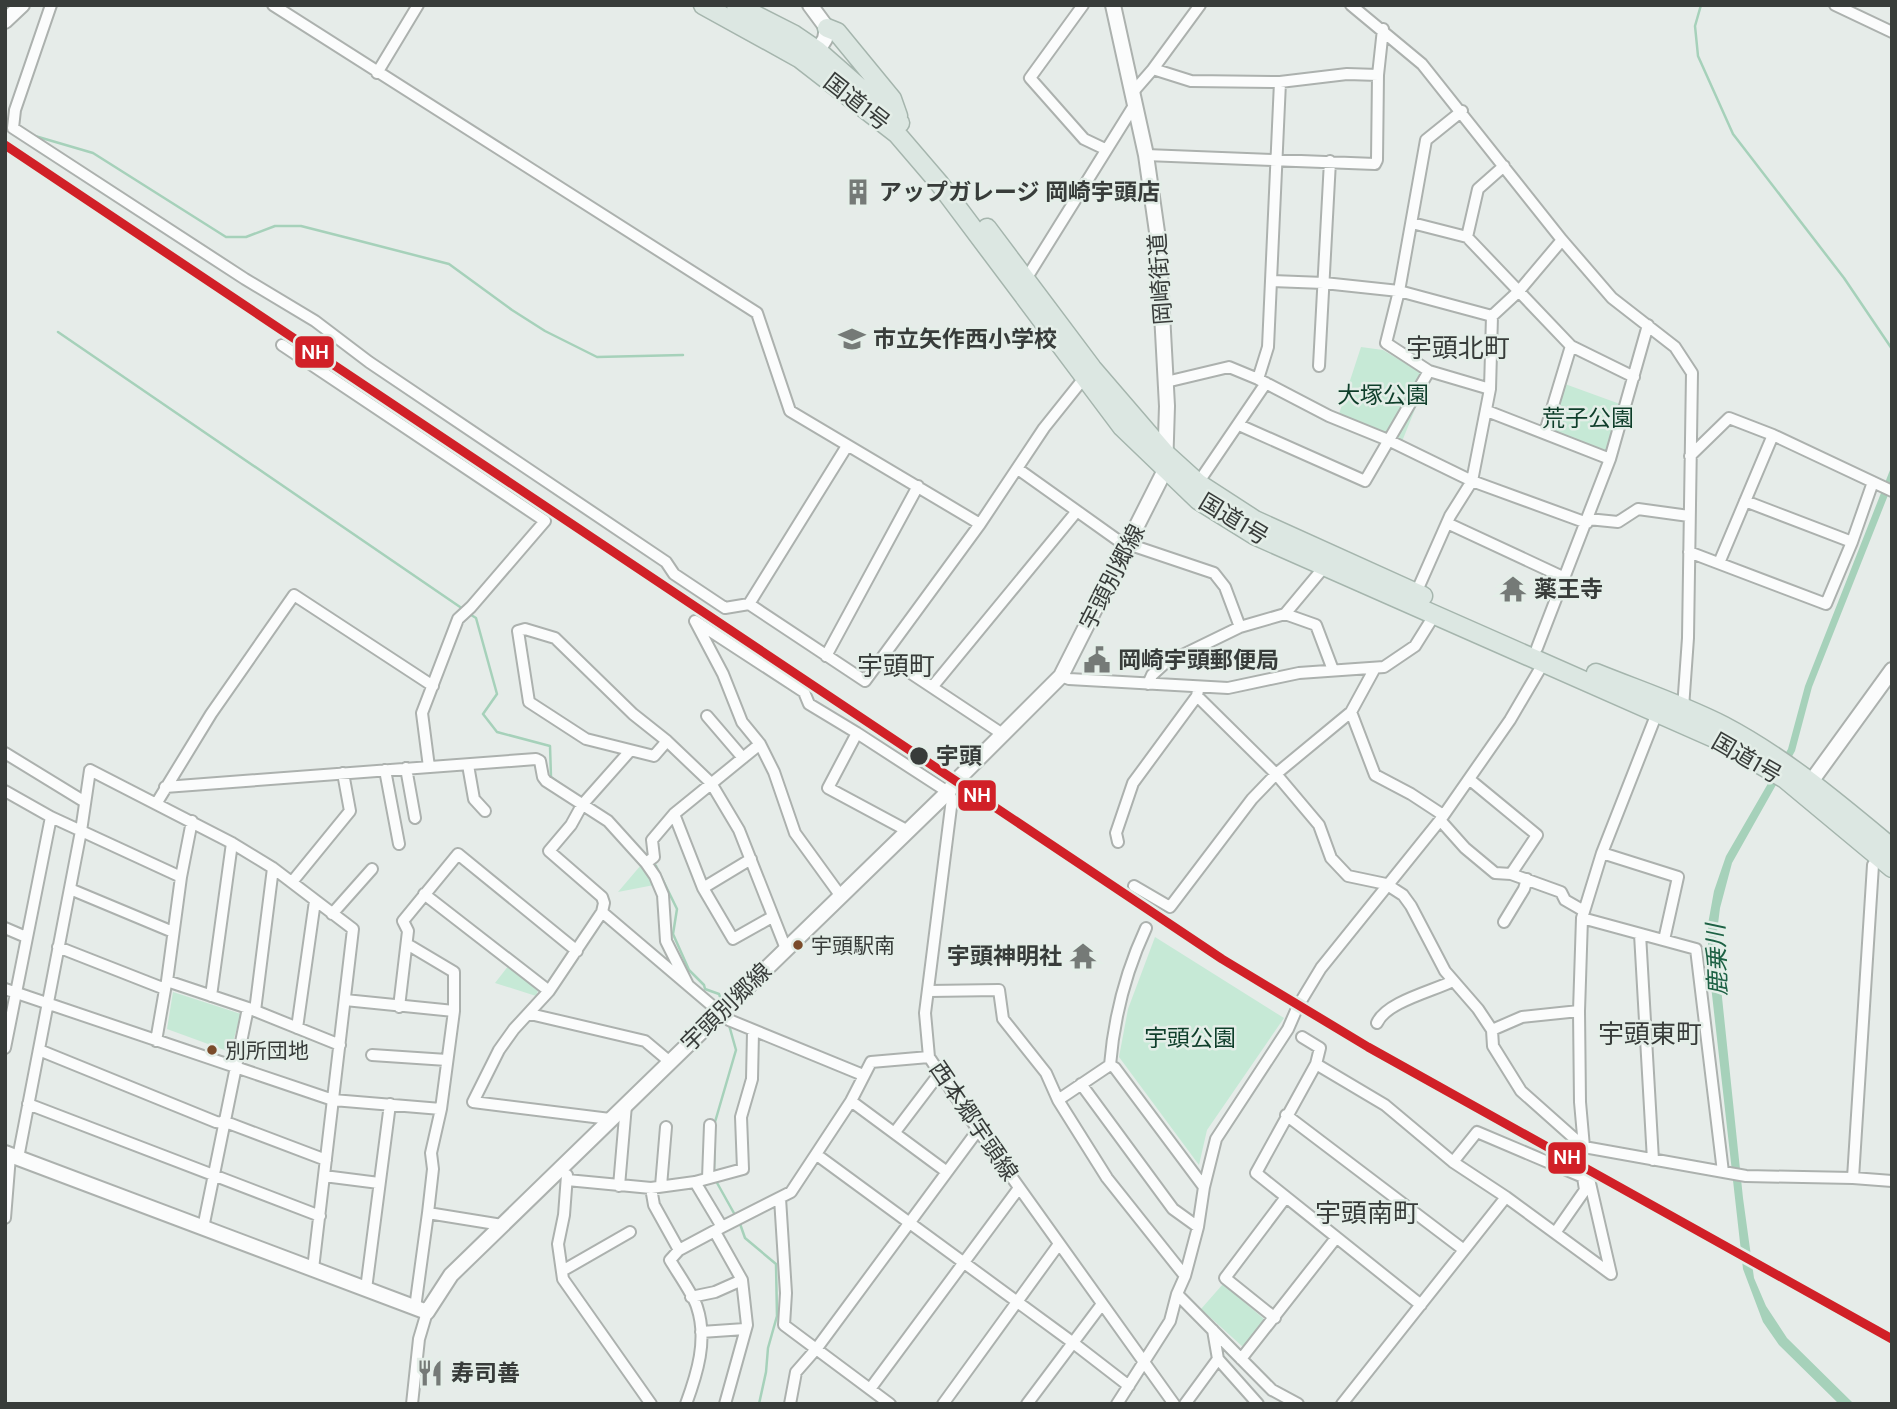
<svg xmlns="http://www.w3.org/2000/svg" width="1897" height="1409" font-family="'DM Sans','Noto Sans JP',sans-serif">
<style>
.green{fill:#c6e9d6}
.water{fill:#a6d1ba}
.lines{fill:none;stroke-linecap:round;stroke-linejoin:round}
.stream{stroke:#a6d1ba;stroke-width:2.5}
.minor-casing{stroke:#acb1ae;stroke-width:14}
.tertiary-casing{stroke:#acb1ae;stroke-width:18}
.trunk-casing{stroke:#a5b5ad;stroke-width:21}
.minor{stroke:#fbfcfc;stroke-width:10}
.tertiary{stroke:#fbfcfc;stroke-width:14}
.trunk{stroke:#dce7e2;stroke-width:18}
.rail-1-casing{stroke:#e4eee8;stroke-width:14}
.rail-1{stroke:#d12027;stroke-width:9}
.stop-dot{fill:#383c3a;stroke:#e4eee8;stroke-width:2.5}
.bus-dot{fill:#7a4b2a;stroke:#e4eee8;stroke-width:2.5}
.labels{text-anchor:middle;stroke-width:5;stroke-linejoin:round;paint-order:stroke}
.bus-label{font-size:21px;fill:#383c3a;stroke:#e4eee8;text-anchor:start}
.street-label{font-size:23px;fill:#383c3a;stroke:#e4eee8}
.poi-label{font-size:23px;font-weight:bold;fill:#383c3a;stroke:#e4eee8;text-anchor:start}
.park-label{font-size:23px;fill:#0e3e2a;stroke:#e4eee8}
.stop-label{font-size:23px;font-weight:bold;fill:#383c3a;stroke:#e4eee8;text-anchor:start}
.water-label{font-size:24px;font-style:italic;fill:#1d6144;stroke:#e4eee8}
.quarter-label{font-size:26px;fill:#383c3a;stroke:#e4eee8}
.line-badge{stroke:#e4eee8;stroke-width:2.5}
.badge-label{font-size:19px;text-anchor:middle;font-weight:bold;fill:#fff}
</style>
<rect width="100%" height="100%" fill="#e6ece9"/>
<path class="green" d="M1361,347L1383,350L1428,377L1401,444L1339,414Z
M1565,384L1620,404L1608,455L1593,446L1550,429Z
M641,865L654,885L618,892Z
M1155,937L1284,1018L1207,1130L1199,1165L1119,1057L1128,1009Z
M509,965L538,991L536,996L495,983Z
M173,992L241,1014L230,1052L167,1029Z
M1223,1284L1264,1319L1243,1347L1201,1309Z"/>
<path class="water" d="M1892,465V485L1812,687L1795,751L1732,863L1720,908L1716,940L1743,1198L1754,1278L1766,1306L1787,1338L1854,1404H1839L1779,1345L1763,1322L1743,1269L1708,959V924L1714,891L1726,856L1788,749L1805,686Z"/>
<g class="lines">
<path class="stream" d="M1701,5L1695,26L1698,56L1733,134L1844,278L1892,349
M35,136L93,153L226,237H246L275,226H301L356,240L449,264L512,310L545,331L597,357L683,355
M58,332L463,609
M468,613L476,618L497,694L483,714L497,732L550,746L551,777L562,785
M651,861L656,866L677,909L673,934L689,970L704,985L705,989L719,994L723,1005
M714,1172L715,1122L736,1050L729,1025
M716,1181L735,1215
M739,1221L745,1238L776,1264L777,1316L768,1348L766,1372L759,1404"/>
<g class="minor-casing">
<path id="minor" d="M51,5L15,110L13,128L245,279L315,321L369,362L666,562L674,574L725,608L749,604L865,681L980,524L1044,428L1084,378
M273,5L757,313L790,411L980,524
M1083,5L1030,78L1084,139L1105,149
M1351,5L1422,64L1562,240L1612,298L1675,347L1692,373L1688,638L1683,708
M1835,5L1892,32
M1153,69L1191,81L1280,82L1347,74L1378,75
M377,73L418,5
M1133,92L1153,69L1200,5
M1146,155L1375,164L1377,160L1378,75L1383,29
M1412,223L1467,237L1571,346L1634,377
M1467,237L1478,189L1504,166
M1026,279L1135,104
M1272,281L1324,283L1399,291L1492,316
M282,345L545,521L471,607L458,619L422,713L429,767
M1319,366L1330,161
M1429,371L1386,343L1399,291L1426,140L1462,111
M1258,379L1268,347L1280,82
M1166,382L1229,367L1258,379L1329,416L1388,440L1472,481L1587,523
M1487,411L1610,459
M1239,425L1365,481L1429,371L1490,389
M1545,432L1571,346
M1690,456L1729,418L1773,435L1892,491
M1018,469L1119,541L1214,573L1225,587L1240,627
M1198,483L1266,383
M1745,501L1852,542
M1588,519L1618,522L1638,509L1689,516
M1447,523L1565,578
M1689,552L1826,604L1852,542L1873,482
M1719,563L1773,435
M1416,593L1450,516L1472,481L1490,389L1492,316L1519,291L1562,240
M749,604L847,446
M1285,614L1325,566
M1537,648L1610,459L1648,325
M826,656L918,486
M885,656L1004,735
M1061,676L1069,679L1228,688L1299,673L1384,667L1415,646L1435,614
M1148,684L1152,675L1164,664L1240,627L1285,614L1316,625L1333,670
M933,686L1077,511
M1197,696L1276,774L1319,825L1331,858L1348,876L1386,884L1403,895L1411,906L1445,971L1478,1009L1492,1030L1493,1046L1521,1091L1584,1147L1746,1176L1853,1178L1892,1181
M1351,712L1375,775L1411,794L1443,815
M707,716L743,758
M667,741L654,756L586,739L529,702L518,631L525,629L555,638L633,714L667,741L711,783L739,830L786,949
M760,744L742,722L723,674L695,621L804,692L809,704L857,733
M5,753L85,802
M468,765L474,799L485,811
M406,768L415,818
M385,770L399,844
M1469,779L1537,835L1511,874
M165,787L536,759L540,761L543,777L546,781L608,821L646,863L655,876L663,895L666,941L688,985
M5,791L51,817L181,877
M156,804L211,714L294,595L433,686
M674,814L703,888L733,939L772,917
M1440,820L1465,848L1495,873L1511,874L1561,892L1565,900L1584,911
M192,821L181,877L167,981L248,1008L340,1045
M908,831L828,788L857,733L948,792L952,799L925,1013L929,1057L978,1130L1174,1404
M1118,842L1116,833L1133,783L1197,696L1198,690
M1602,853L1678,877L1664,940
M646,863L654,857L652,840L674,814L760,744L774,772L795,833L840,895
M292,882L350,811L343,773
M1134,886L1170,907L1252,799L1276,774L1351,712L1375,668
M703,888L751,859
M70,889L173,932
M424,894L549,991
M602,912L729,1020L863,1075
M332,914L372,869
M1582,918L1696,949L1723,1172
M1504,922L1524,889L1527,879
M5,928L26,937
M1640,934L1653,1160
M407,944L454,972V1011L441,1109L431,1153L433,1169L428,1213L415,1308
M58,947L165,989
M5,989L333,1100L441,1109
M929,991L999,990L1003,1019L1046,1073L1058,1100L1107,1178L1185,1276
M211,996L232,843
M345,1000L454,1011
M399,1007L408,931L403,921L458,854L577,951
M255,1011L273,868
M530,1014L645,1041L670,1062
M1377,1023C1386,1002 1433,991 1453,981
M297,1028L315,901
M1492,1030L1522,1017L1579,1011
M1302,1037L1320,1048L1316,1064
M156,1041L166,984
M5,1048L51,817
M39,1050L216,1122L231,1124L326,1160
M372,1055L447,1060
M1110,1065L1115,1068L1204,1187
M1110,1065C1114,1017 1126,971 1146,928
M1081,1084L1173,1209L1198,1227
M1058,1100L1110,1065
M851,1101L947,1172
M28,1104L320,1216
M1286,1115L1464,1250
M610,1119L473,1102L499,1050L514,1029L549,991L602,912L604,903L602,897L549,851L571,825L582,805L629,752
M895,1132L939,1074
M1584,1147L1580,1102L1579,1011L1582,918L1602,853L1657,713
M817,1155L1072,1342L1129,1386
M18,1158L81,831L90,770L232,843L273,868L353,929L313,1269
M1453,1162L1477,1132L1583,1177L1585,1190L1555,1233
M1587,1170L1611,1274
M567,1175L564,1215L558,1244L563,1279L651,1404
M324,1176L379,1183
M708,1178L710,1125
M1853,1178L1873,865L1879,857
M567,1180L651,1188L695,1182L743,1169L741,1117L752,1079L753,1032
M695,1182L722,1227
M619,1186L626,1105
M661,1186L666,1127
M651,1188L654,1205L679,1250
M780,1198L786,1293L784,1325L890,1404
M428,1213L502,1225
M5,1218L10,1156
M203,1228L248,1008
M715,1232L742,1280L747,1325L725,1404
M562,1271L630,1232
M366,1289L390,1104
M1177,1294L1272,1390L1298,1404
M691,1297L715,1292L742,1280
M1421,1305L1256,1173L1316,1064L1385,1105L1453,1162L1506,1197L1611,1274
M1275,1318L1225,1278L1286,1197
M701,1332L745,1329
M1218,1359L1258,1404
M1241,1359L1336,1238
M870,1389L1019,1188
M412,1404L419,1339L427,1312
M686,1404C697,1374 708,1340 697,1307C694,1296 677,1272 670,1260L679,1250L722,1227L791,1192L851,1101L871,1062L929,1057
M790,1404L796,1372L817,1348L978,1130
M943,1404L1059,1244
M1027,1404L1102,1304
M1117,1404L1170,1321L1177,1294L1185,1276L1198,1227L1204,1187L1216,1139L1288,1029L1298,1006L1321,968L1441,819L1510,720L1544,662
M1185,1404L1218,1359L1213,1330
M1342,1404L1506,1197"/>
</g>
<g class="tertiary-casing">
<path id="tertiary" d="M810,5L827,28L825,39L813,58
M5,21L22,5
M1805,790L1892,670
M5,1153L427,1312L451,1275L948,792L956,781L1061,676L1165,470L1167,406L1158,239L1146,155L1113,5"/>
</g>
<g class="trunk-casing">
<path id="trunk" d="M703,5L799,58L897,134L939,183L1122,427L1198,500L1256,536L1716,739L1785,779L1892,868
M736,5L793,34L818,51L900,123
M827,28L837,32L892,99L898,116
M987,228L1092,368L1166,454L1198,483L1255,520L1423,596
M1596,673C1638,690 1683,705 1724,726C1785,758 1839,804 1892,848"/>
</g>
<use href="#minor" class="minor"/>
<use href="#tertiary" class="tertiary"/>
<use href="#trunk" class="trunk"/>
<g class="rail-1-casing">
<path id="rail-1" d="M5,145L1222,959L1368,1047L1892,1339"/>
</g>
<use href="#rail-1" class="rail-1"/>
</g>
<defs>
<g id="building-bare" transform="scale(2.1)"><path d="M-4-6H4V6H1V3H-1V6H-4ZM-2.5-4.3h1.7v1.8h-1.7ZM.8-4.3h1.7v1.8H.8ZM-2.5-1h1.7V.8h-1.7ZM.8-1h1.7V.8H.8Z" fill="#757a77" stroke="#e4eee8" stroke-width="2.5" paint-order="stroke"/></g>
<g id="school-bare" transform="scale(2.1)"><path d="M0-5L7-2L0 1L-7-2ZM-4 1L0 2.5L4 1V4Q0 6-4 4Z" fill="#757a77" stroke="#e4eee8" stroke-width="2.5" paint-order="stroke"/></g>
<g id="temple-bare" transform="scale(2.1)"><path d="M0-6L5-2H3V0L6.5 2.5H4V6H1.5V3h-3V6H-4V2.5H-6.5L-3 0V-2H-5Z" fill="#757a77" stroke="#e4eee8" stroke-width="2.5" paint-order="stroke"/></g>
<g id="civic-bare" transform="scale(2.1)"><path d="M-.6-6.5H3V-4.5H.6V-3L4-1V1h2V6H-6V1h2V-1L-.6-3ZM-1.2 2.5V6h2.4V2.5Z" fill="#757a77" stroke="#e4eee8" stroke-width="2.5" paint-order="stroke"/></g>
<g id="restaurant-bare" transform="scale(2.1)"><path d="M-5-6h1v4h1v-4h1v4h1v-4h1v5L-1.5 .5V6h-2V.5L-5-1ZM5-6V6H3V1.5H1.5Q1.5-4 5-6Z" fill="#757a77" stroke="#e4eee8" stroke-width="2.5" paint-order="stroke"/></g>
</defs>
<g fill-rule="evenodd">
<use href="#building-bare" x="858" y="192"/>
<use href="#school-bare" x="852" y="339"/>
<use href="#temple-bare" x="1513" y="589"/>
<use href="#civic-bare" x="1097" y="660"/>
<use href="#temple-bare" x="1083" y="956"/>
<use href="#restaurant-bare" x="430" y="1373"/>
</g>
<circle class="stop-dot" cx="919" cy="756" r="10"/>
<g class="bus-dot">
<circle cx="798" cy="945" r="6"/>
<circle cx="212" cy="1050" r="6"/>
</g>
<g class="labels">
<g class="bus-label">
<text x="811" y="953">宇頭駅南</text>
<text x="225" y="1058">別所団地</text>
</g>
<g class="street-label">
<text transform="translate(857 102) rotate(38)" y="8">国道1号</text>
<text transform="translate(1160 279) rotate(-94)" y="8">岡崎街道</text>
<text transform="translate(1234 519) rotate(31)" y="8">国道1号</text>
<text transform="translate(1112 577) rotate(-63)" y="8">宇頭別郷線</text>
<text transform="translate(1747 758) rotate(30)" y="8">国道1号</text>
<text transform="translate(726 1007) rotate(-44)" y="8">宇頭別郷線</text>
<text transform="translate(974 1121) rotate(56)" y="8">西本郷宇頭線</text>
</g>
<g class="poi-label">
<text x="879" y="200">アップガレージ 岡崎宇頭店</text>
<text x="873" y="347">市立矢作西小学校</text>
<text x="1534" y="597">薬王寺</text>
<text x="1118" y="668">岡崎宇頭郵便局</text>
<text x="1062" y="964" text-anchor="end">宇頭神明社</text>
<text x="451" y="1381">寿司善</text>
</g>
<g class="park-label">
<text x="1383" y="403">大塚公園</text>
<text x="1588" y="426">荒子公園</text>
<text x="1190" y="1046">宇頭公園</text>
</g>
<g class="stop-label">
<text x="936" y="764">宇頭</text>
</g>
<g class="water-label">
<text transform="translate(1717 960) rotate(-92)" y="8">鹿乗川</text>
</g>
<g class="quarter-label">
<text x="1458" y="357">宇頭北町</text>
<text x="896" y="675">宇頭町</text>
<text x="1650" y="1043">宇頭東町</text>
<text x="1367" y="1222">宇頭南町</text>
</g>
</g>
<g class="line-badge">
<rect x="294" y="335" width="41" height="34" rx="7" fill="#d12027"/>
<rect x="957" y="779" width="40" height="33" rx="7" fill="#d12027"/>
<rect x="1547" y="1141" width="40" height="34" rx="7" fill="#d12027"/>
</g>
<g class="badge-label">
<text x="315" y="359">NH</text>
<text x="977" y="802">NH</text>
<text x="1567" y="1164">NH</text>
</g>
<rect width="1897" height="1409" fill="none" stroke="#383c3a" stroke-width="14"/>
</svg>
